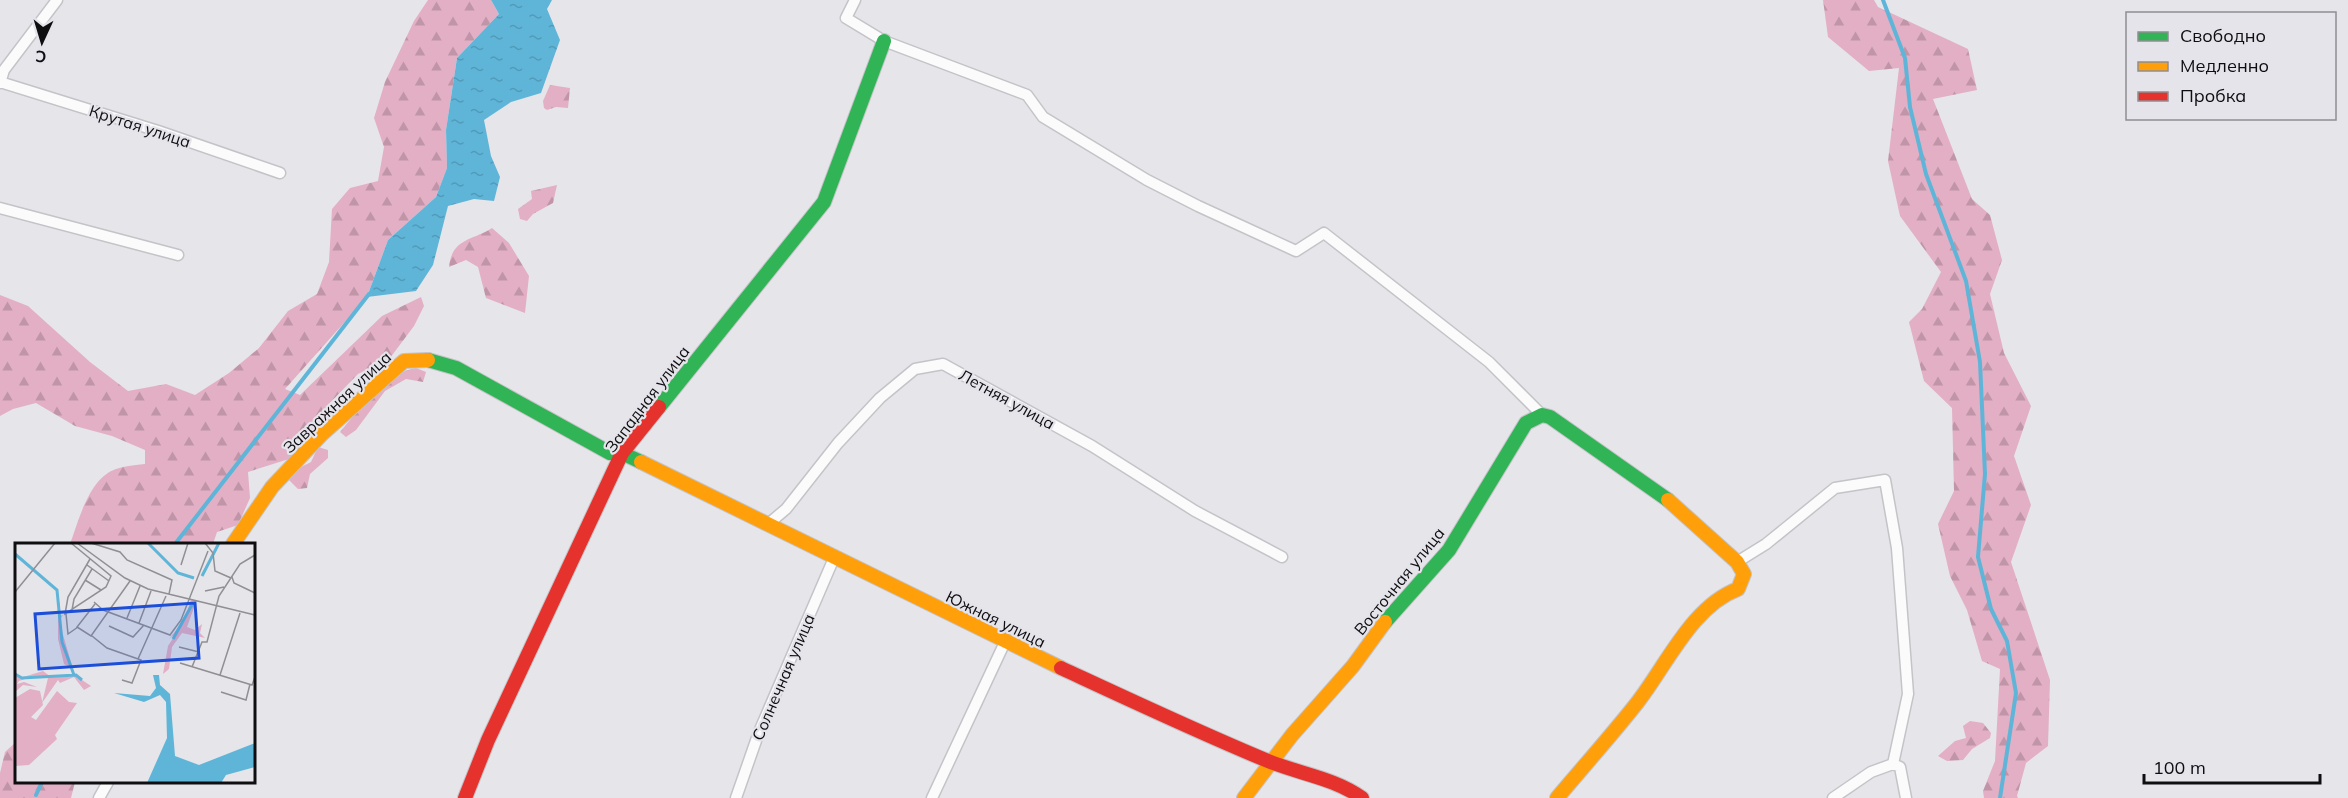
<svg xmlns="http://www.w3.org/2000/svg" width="2348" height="798" font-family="Mulish,sans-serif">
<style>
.forest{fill:url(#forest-firs)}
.water{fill:url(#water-ripples)}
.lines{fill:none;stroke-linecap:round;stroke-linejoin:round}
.stream{stroke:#5fb5d8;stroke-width:4}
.street-casing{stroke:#c4c3c7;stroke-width:13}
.fast-casing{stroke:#c4c3c7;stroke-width:16}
.slow-casing{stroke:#c4c3c7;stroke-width:16}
.jam-casing{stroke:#c4c3c7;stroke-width:16}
.street{stroke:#fbfbfc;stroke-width:10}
.fast{stroke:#30b455;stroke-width:14}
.slow{stroke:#ff9f0a;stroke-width:14}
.jam{stroke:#e5322d;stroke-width:14}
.labels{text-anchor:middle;stroke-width:4.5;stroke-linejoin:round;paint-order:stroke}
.street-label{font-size:16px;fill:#0e0e10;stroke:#e5e4eb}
.inset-river{fill:none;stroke:#5fb5d8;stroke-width:3}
.inset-road{fill:none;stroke:#908f93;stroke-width:1.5}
.view{fill:#1d4ed8;fill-opacity:0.15;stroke:#1d4ed8;stroke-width:3}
.inset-edge{fill:none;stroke:#0e0e10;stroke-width:3}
</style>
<defs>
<pattern id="forest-firs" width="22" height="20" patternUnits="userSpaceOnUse" patternTransform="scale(1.5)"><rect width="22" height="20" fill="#e2afc5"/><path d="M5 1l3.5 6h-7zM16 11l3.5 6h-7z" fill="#c195a8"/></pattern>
<pattern id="water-ripples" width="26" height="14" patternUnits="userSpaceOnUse" patternTransform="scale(1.5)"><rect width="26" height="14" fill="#5fb5d8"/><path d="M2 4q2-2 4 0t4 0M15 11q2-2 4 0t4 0" fill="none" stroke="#519ab8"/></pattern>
</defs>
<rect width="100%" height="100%" fill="#e6e5ea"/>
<path class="forest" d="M428,0H491L499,14L457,58L446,130L447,168L436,197L388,240L367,297L285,389L300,395L382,316L421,297L424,306L414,326L390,358L358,374L329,404L319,428L292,458L248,472L250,498L238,525L217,532L213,544H70C79,520 89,478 116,469C125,466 136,465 145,464V450L112,436L75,426L36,403L13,409L0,416V295L28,306L90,362L128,391L166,384L195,395L229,373L259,348L288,311L317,294L329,262L332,209L350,188L378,181L384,147L374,118L385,82L414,21Z
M1823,0H1874L1878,7L1968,49L1977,90L1933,99L1972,199L1990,215L2002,260L1990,294L2004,353L2031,406L2014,456L2031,505L2011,562L2050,680L2048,746L2026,763L2017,796L2018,798H1984L1983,791L1995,761L2000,669L1982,661L1967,610L1950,576L1938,524L1954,491L1952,408L1924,381L1909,322L1922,309L1941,272L1900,216L1888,161L1899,68L1869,71L1828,37Z
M550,85L570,88L568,108L556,107L547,110L544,108L543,101Z
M557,185L553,203L533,214L527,221L520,219L518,209L532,199L531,191Z
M492,228L509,243L529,276L525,313L486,298L478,267L466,260L449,267C452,238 472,241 492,228Z
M416,368L426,372L423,382L406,379L385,391L356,430L346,437L340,432C359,410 386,372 416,368Z
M318,447L328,450V458L310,474L307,488L298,489L288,479L297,469L311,462Z
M1970,721L1983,723L1991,733L1990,738L1972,749L1963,760L1947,761L1938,756L1955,741L1966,738L1963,726Z
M16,742V782H75L71,798H0V773L5,752Z"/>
<path class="water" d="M491,0H552L547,9L560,40L541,93L511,102L484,120L491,156L500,177L494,201L474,199L448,206L433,265L416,291L367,297L388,240L436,197L447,168L446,130L457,58L499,14Z"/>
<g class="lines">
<path class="stream" d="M1883,0L1905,58L1910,107L1926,174L1966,281L1980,362L1985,474L1978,557L1991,609L2007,641L2016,693L2000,798
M175,544L369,294
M36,795L42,782"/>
<g class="street-casing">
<path id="street" d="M855,0L846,18L884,41L1027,95L1043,117L1147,180L1198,206L1296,251L1324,233L1489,362L1542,415
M0,82L158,131L280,173
M0,83L4,70L57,0
M0,208L178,255
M767,525L786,509L838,443L880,398L915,369L943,364L1092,446L1195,511L1282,557
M1737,562L1766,544L1835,488L1885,480L1897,548L1908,694L1893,764
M99,798L108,782
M736,798L759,732L834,558
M932,798L1005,642
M1833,798L1871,772L1893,764L1900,767L1906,798"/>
</g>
<g class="fast-casing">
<path id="fast" d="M428,360L456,368L610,453H622L641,462
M659,407L824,202L884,41
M1385,622L1449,550L1526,423L1542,415L1550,417L1668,500"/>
</g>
<g class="slow-casing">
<path id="slow" d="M641,462L1061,668
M233,544L272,487L322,434L404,361L428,360
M1244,798L1292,735L1353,666L1385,622
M1557,798C1583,767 1611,736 1637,703C1666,666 1692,606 1738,589L1744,574L1737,562L1668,500"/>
</g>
<g class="jam-casing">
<path id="jam" d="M1061,668C1130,700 1198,732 1268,761C1300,774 1334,778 1362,798
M465,798L488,740L622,453L659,407"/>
</g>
<use href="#street" class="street"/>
<use href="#fast" class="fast"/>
<use href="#slow" class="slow"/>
<use href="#jam" class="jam"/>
</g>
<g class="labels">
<g class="street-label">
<text transform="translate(140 126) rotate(18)" y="6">Крутая улица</text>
<text transform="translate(647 399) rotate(-53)" y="6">Западная улица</text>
<text transform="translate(1007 399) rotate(29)" y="6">Летняя улица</text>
<text transform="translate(337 402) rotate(-43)" y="6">Завражная улица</text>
<text transform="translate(1399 581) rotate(-51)" y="6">Восточная улица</text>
<text transform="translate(996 619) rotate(26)" y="6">Южная улица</text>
<text transform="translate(783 677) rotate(-67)" y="6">Солнечная улица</text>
</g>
</g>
<g transform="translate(15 543)">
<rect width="240" height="240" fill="#e6e5ea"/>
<path d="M176,56L181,59L172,84L180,87L187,81L185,90L190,95L167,90L157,104L154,126L148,131L153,103L162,89L154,96L170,76ZM43,57L45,61L44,73L48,72L44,78L58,126L49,121L43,96ZM0,128L5,135L28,128L36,134L61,133L76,143L69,147L59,134L45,140L43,137L27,160L33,135L16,134L4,138L2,141L9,139L22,144L8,142L0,149ZM15,146L25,148L28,162L16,174L21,177L42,148L54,159L62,160L40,192L42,196L14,222L0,223V155Z" fill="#e2afc5"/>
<path d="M138,132H144L145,142L155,151L160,213L184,222L240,200V224L211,232L206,240H132L152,195L151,159L145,152L129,159L99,150L135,153L141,145Z" fill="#5fb5d8"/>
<path class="inset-river" d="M133,0L163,30L179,35M0,11L42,47L47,99L59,132M187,33L204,0M158,96L178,60M0,131L7,135L61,132L67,137"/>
<path class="inset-road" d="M56,0L96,33L91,44L50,71L53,54L75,16M62,0L110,35L133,46L240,72M76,0L105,9L112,17L157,37L154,51M190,0L198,10L200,28L216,35M72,22L94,38M166,22L173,0M217,34L219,40L240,50M70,37L86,47M190,48L209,44M0,49L40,0M79,59L88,67L155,92L166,77L193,8M80,61L62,84L76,93L115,38M57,67L59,56L77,26M51,71L53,91L63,84M112,75L125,43M124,80L136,48M94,83L118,94L129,82M77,93L92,105L126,117L117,140L107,137M164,104L184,109M123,116L151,53M165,120L237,142L240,134M177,124L187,99H192L204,53L225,21L240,12M205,132L225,70M206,149L231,157L235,141"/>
<path class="view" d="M180,60L184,115L24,126L20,71Z"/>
<rect width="240" height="240" class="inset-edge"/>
</g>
<rect x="2126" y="12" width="210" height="108" fill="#e5e4eb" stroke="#8f8e93" stroke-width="1.5"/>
<rect x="2138" y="32" width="30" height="9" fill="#30b455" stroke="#8f8e93" stroke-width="1.5"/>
<text x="2180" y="42" font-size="18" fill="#0e0e10">Свободно</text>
<rect x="2138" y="62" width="30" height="9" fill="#ff9f0a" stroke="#8f8e93" stroke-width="1.5"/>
<text x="2180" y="72" font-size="18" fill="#0e0e10">Медленно</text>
<rect x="2138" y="92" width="30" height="9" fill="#e5322d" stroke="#8f8e93" stroke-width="1.5"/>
<text x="2180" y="102" font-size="18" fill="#0e0e10">Пробка</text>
<g transform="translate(42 42) rotate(184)" stroke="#e5e4eb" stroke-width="4.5" paint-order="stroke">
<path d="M0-4.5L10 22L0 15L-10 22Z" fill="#0e0e10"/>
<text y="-9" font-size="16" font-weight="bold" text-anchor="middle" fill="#0e0e10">С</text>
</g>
<path d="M2144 774v9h176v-9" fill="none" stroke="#0e0e10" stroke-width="3"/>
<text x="2153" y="774" font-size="18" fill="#0e0e10" stroke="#e5e4eb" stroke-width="4.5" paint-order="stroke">100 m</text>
</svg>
